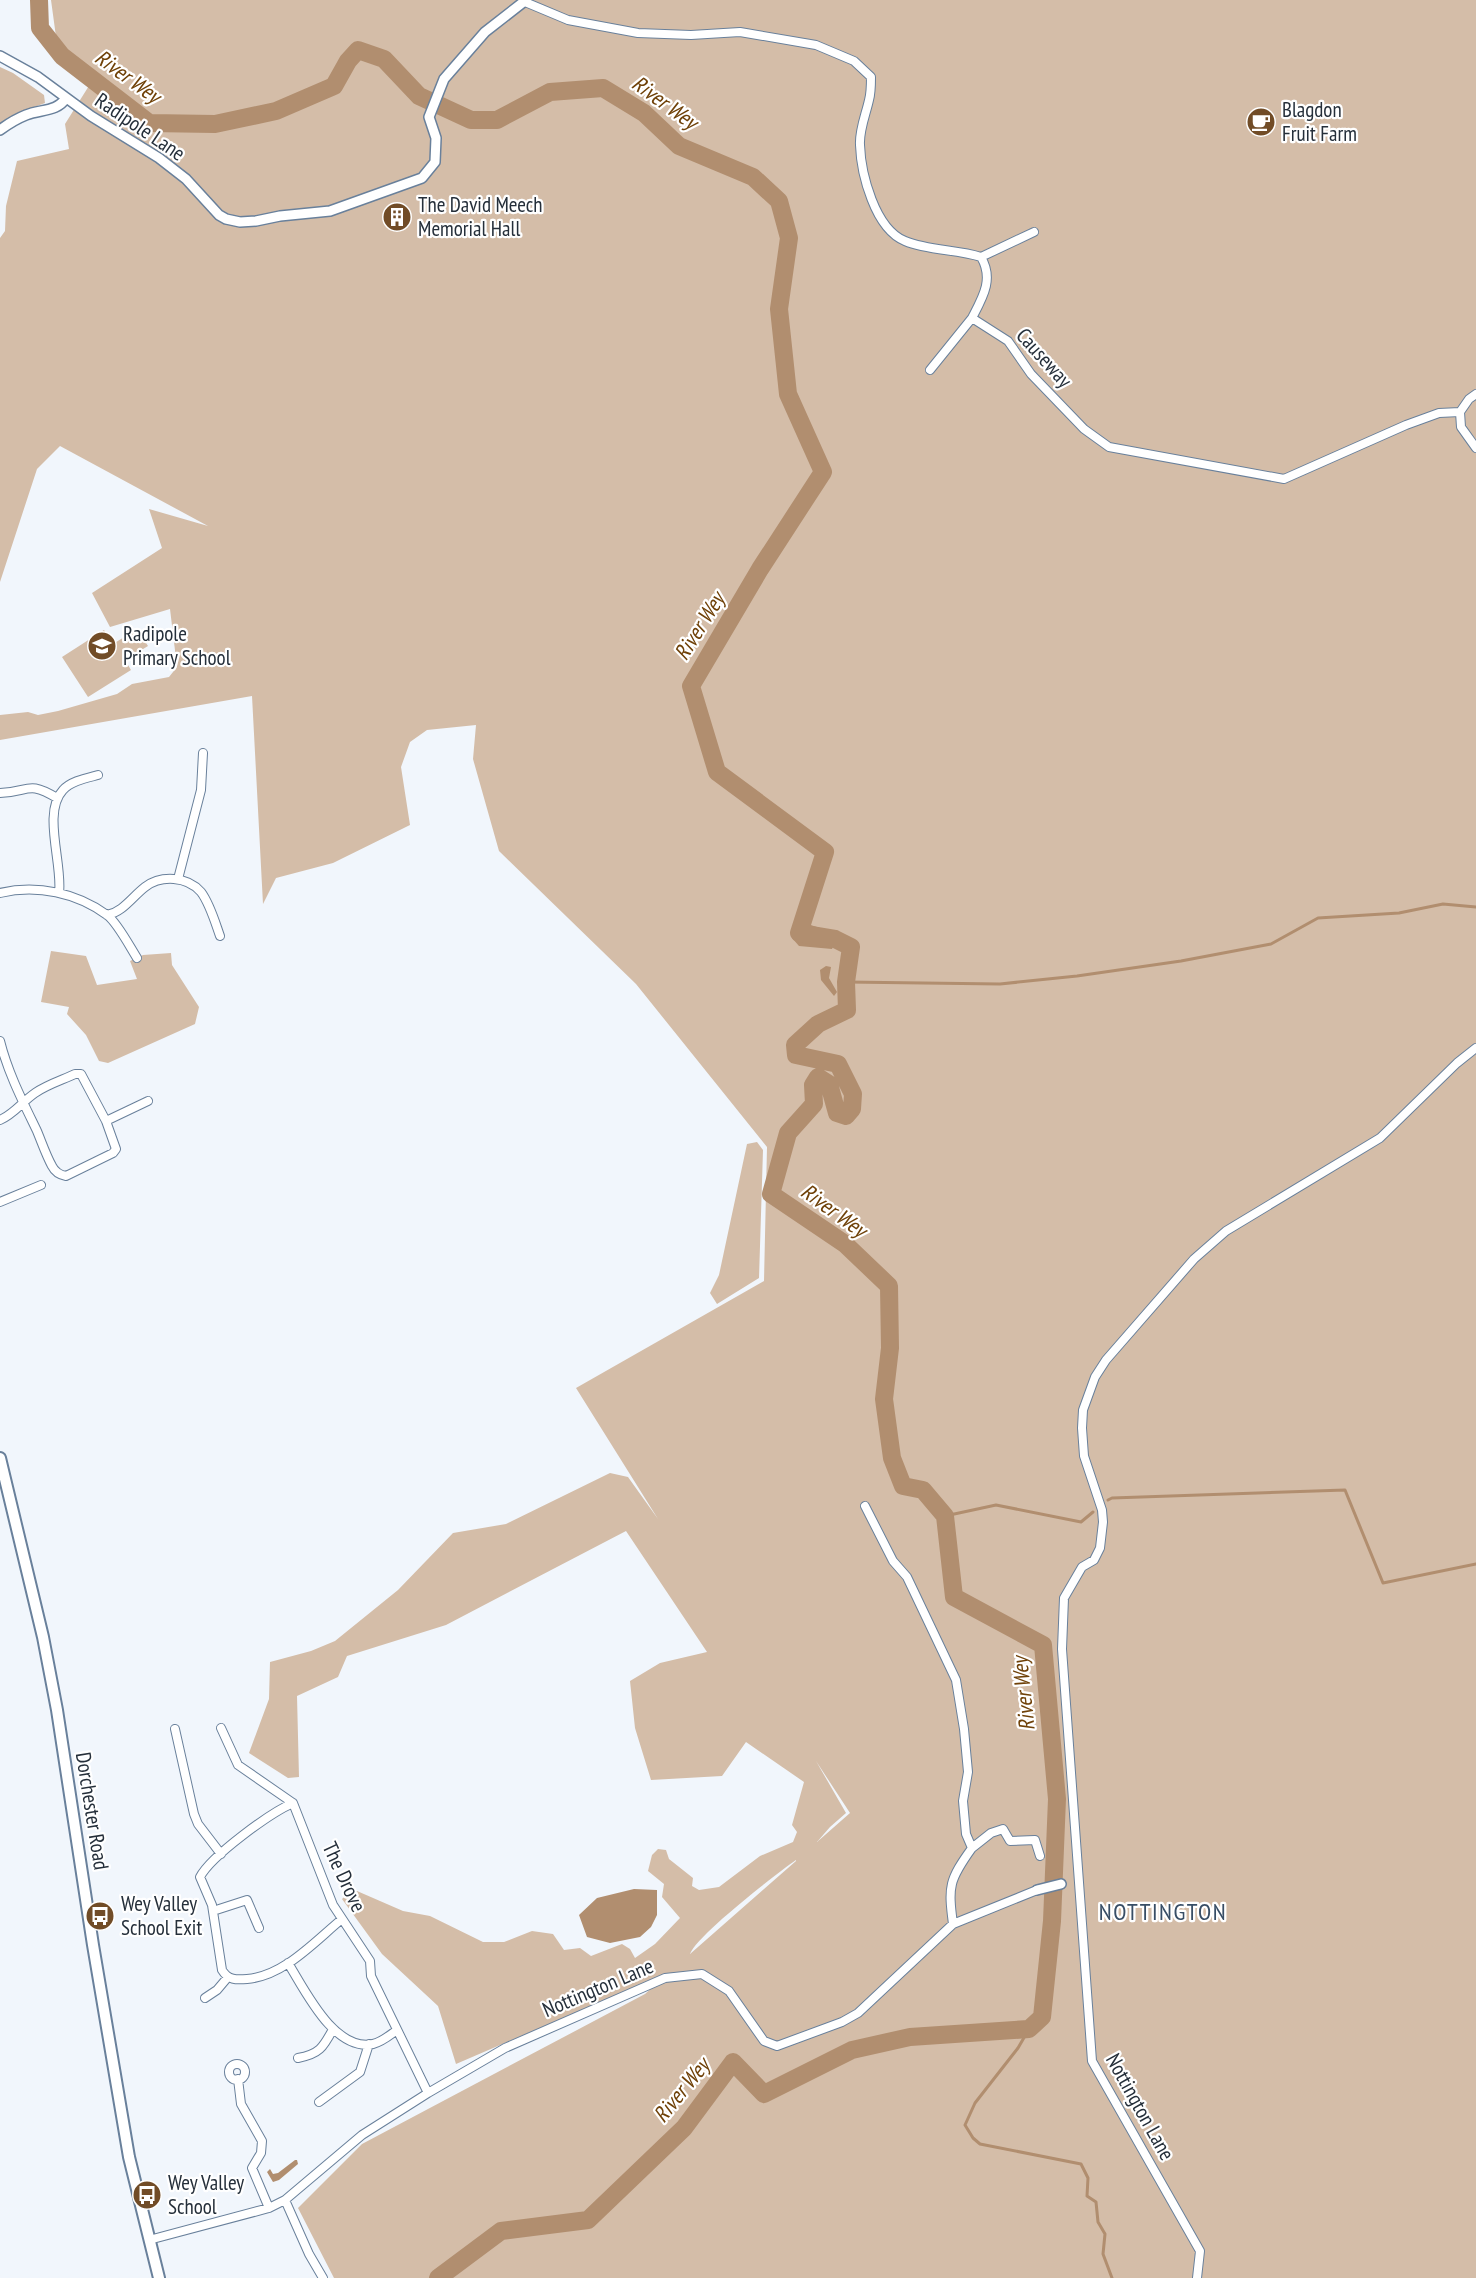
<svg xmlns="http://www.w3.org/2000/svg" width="1476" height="2278" font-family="'PT Sans Narrow',sans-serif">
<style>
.green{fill:#d4bda8;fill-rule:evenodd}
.water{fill:#b18e6f}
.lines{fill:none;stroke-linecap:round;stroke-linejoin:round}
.stream{stroke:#b18e6f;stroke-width:3}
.river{stroke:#b18e6f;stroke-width:18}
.minor-casing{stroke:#69809b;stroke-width:10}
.tertiary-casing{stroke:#69809b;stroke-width:12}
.secondary-casing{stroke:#69809b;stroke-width:14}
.minor{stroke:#fff;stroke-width:8}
.tertiary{stroke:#fff;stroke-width:9}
.secondary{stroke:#fff;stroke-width:10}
.labels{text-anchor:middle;stroke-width:4.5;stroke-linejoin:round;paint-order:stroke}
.poi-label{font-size:21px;fill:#252f3a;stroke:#fff;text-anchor:start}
.street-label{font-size:21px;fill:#252f3a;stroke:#fff}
.water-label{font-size:22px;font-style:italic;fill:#6f4108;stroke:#fff}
.quarter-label{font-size:24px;letter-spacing:1.5px;fill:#384e66;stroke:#fff}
</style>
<rect width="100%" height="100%" fill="#f1f6fc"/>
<path class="green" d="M51,0H1476V2278H334L298,2208L362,2144L645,1994L668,1973L456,2064L438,2006L382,1954L342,1899L348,1893L357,1891L403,1911L430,1916L483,1942H504L532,1931L553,1934L564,1950L580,1948L591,1956L622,1944L630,1949L635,1958L655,1944L680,1918L662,1897L664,1884L648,1871L652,1855L658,1849L666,1850L669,1859L693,1878L692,1886L699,1890L719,1887L760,1856L793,1842L797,1832L792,1825L804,1782L746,1742L722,1776L651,1780L635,1728L630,1681L660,1663L707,1652L626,1531L446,1625L347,1656L338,1677L297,1696L299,1777L288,1778L249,1753L269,1699L270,1662L311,1651L335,1641L398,1590L453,1533L506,1524L610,1473L628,1477L658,1519L576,1388L764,1281L767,1147L636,984L499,851L473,759L476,725L427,730L410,742L401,767L410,825L333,863L276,878L263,904L252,696L0,740V715L28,712L38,715L58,711L117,694L132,684L169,677L177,667L170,609L110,627L92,593L162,548L149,509L208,526L60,446L37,469L0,582V238L5,231L6,206L17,161L69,149L65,124L97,73L57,44ZM816,1761L850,1813L817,1842L830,1827L846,1813ZM796,1860V1861L690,1954C697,1935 776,1874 796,1860Z
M0,67L13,73L44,95L45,103L13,115L0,125Z
M137,629L148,646L125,660L131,670L88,697L62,657L104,630L113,644Z
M51,951L86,956L97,985L137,979L130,961L143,955L171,953L172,965L199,1007L195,1024L108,1063L99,1061L86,1035L67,1014L69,1007L41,1002Z
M757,1142L763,1150L759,1278L717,1304L710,1293L719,1275L747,1144Z"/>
<path class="water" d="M801,922L836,933V940L832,949L799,946L792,938L797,925Z
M826,966L831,967L829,978L837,992L834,996L821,980L820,970Z
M634,1889L657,1890V1915L651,1927L640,1937L610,1943L587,1937L579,1915L597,1898Z
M295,2160H297L298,2164L279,2180L273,2182L267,2172L270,2169L273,2174L278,2173Z"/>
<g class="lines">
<path class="stream" d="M846,982L1000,984L1077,976L1181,961L1271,944L1318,918L1399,913L1443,904L1476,907
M1108,1500L1112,1498L1345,1490L1383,1583L1476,1564
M945,1516L996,1505L1081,1522L1093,1512
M1029,2029L1018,2048L975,2103L965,2125L973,2138L980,2144L1081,2164L1088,2178L1087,2196L1096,2202L1098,2222L1105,2234L1103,2254L1112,2278"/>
<path class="river" d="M39,0L40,28L62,56L149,123L215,124L276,111L334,86L348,61L358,50L384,59L419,96L471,120H497L550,92L603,88L644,113L679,146L753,177L779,201L789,238L779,309L788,394L823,472L760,569L691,686L717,772L825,852L799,933L835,939L851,947L846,982L847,1010L818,1024L795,1045L796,1055L838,1064L853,1094L852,1109L846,1116L837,1113L829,1084L818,1077L813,1085L814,1104L788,1133L771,1194L845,1244L889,1286L890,1348L884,1399L892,1458L903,1486L923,1490L945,1516L954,1597L1043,1645L1057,1799L1052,1921L1042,2017L1029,2029L910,2037L852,2050L764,2094L733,2062L684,2128L588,2220L501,2231L438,2278"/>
<g class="minor-casing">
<path id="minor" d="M525,2L568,20L638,33L691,35L740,32L816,45L854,61L871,77C871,85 871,93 869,100C866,114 859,130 860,145C861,174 875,229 905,241C929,251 957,249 981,257C994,279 983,297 972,318L1008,341L1031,374L1084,429L1109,447L1284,479L1406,425L1439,413L1460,412
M981,257L1034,232
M930,370L972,318
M1460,412L1461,427L1476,448
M1460,412L1469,399L1476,394
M0,793C30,792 27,780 57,798
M178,879L201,790L203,753
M0,893C37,884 77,893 107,915C117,922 130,947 137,958
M59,893C63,865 42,812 63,790C71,781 87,778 98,775
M107,915C123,912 132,897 145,887C161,875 187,876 201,892C210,904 215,922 220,936
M0,1041C8,1073 23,1102 37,1131C42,1143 46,1155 52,1166C55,1172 60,1175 66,1176L113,1153L116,1149L106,1121L81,1074H75C62,1080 46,1085 35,1093C22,1102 14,1114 0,1120
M106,1121L148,1101
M0,1202L41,1185
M865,1506L893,1561L907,1577L956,1680L964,1729L968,1772L963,1801L966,1834L972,1848C949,1880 948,1886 953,1924
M221,1728L238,1765L293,1803L333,1905L370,1961L371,1976L428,2093
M175,1729L194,1814L198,1824L221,1854
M293,1803C270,1813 211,1856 200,1877L212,1905L222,1970C228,1980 236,1980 247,1979C284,1976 314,1942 342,1919
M972,1848L991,1833L1003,1829L1010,1841L1035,1840L1040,1856
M213,1911L247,1900L259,1928
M288,1963C305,1990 334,2052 373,2044C382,2042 390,2035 397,2030
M205,1998L217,1990L228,1977
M298,2058C319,2054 323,2048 333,2029
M229 2072a8 8 0 1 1 16 0a8 8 0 1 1-16 0Z
M238,2079L241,2104L262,2141L261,2153L252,2168L269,2208
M319,2102L360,2072L369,2044
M285,2200L309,2254L323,2278
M149,2240L269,2208L285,2200L362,2135L428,2093L505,2048L665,1978L702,1974L729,1991L764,2041L777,2046L842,2022L858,2013L953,1924L1037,1890
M1197,2278L1200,2251L1092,2061L1062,1649L1064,1598L1082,1567L1094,1560L1100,1548L1103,1522L1102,1510L1084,1456L1082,1428L1083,1410L1095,1377L1106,1360L1194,1259L1226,1231L1380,1138L1457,1063L1476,1048"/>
</g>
<g class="tertiary-casing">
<path id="tertiary" d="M0,56L38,77L91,116L159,158L186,179L219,215L226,219L240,222L256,221L280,216L330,211L422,178L435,162L436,138L429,117L444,79L485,32L526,0
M0,130C8,124 16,119 26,115C41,109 57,112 66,98
M1037,1890L1061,1884"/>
</g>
<g class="secondary-casing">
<path id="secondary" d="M0,1458L43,1637L57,1710L93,1945L129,2157L159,2278"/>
</g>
<use href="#minor" class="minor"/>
<use href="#tertiary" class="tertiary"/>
<use href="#secondary" class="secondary"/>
</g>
<defs>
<g id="cafe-disc" transform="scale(1.5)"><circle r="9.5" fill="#714c27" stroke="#fff"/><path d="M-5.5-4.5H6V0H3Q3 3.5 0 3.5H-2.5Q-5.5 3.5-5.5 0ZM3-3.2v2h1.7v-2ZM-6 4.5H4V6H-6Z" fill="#fff"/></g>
<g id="building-disc" transform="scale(1.5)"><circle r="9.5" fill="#714c27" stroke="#fff"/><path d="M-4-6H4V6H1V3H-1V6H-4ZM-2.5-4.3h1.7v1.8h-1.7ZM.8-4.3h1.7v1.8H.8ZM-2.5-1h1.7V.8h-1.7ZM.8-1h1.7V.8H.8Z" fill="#fff"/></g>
<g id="school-disc" transform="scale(1.5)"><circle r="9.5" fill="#714c27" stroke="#fff"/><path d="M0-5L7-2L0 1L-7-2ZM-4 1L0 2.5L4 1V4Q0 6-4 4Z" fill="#fff"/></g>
<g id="bus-disc" transform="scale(1.5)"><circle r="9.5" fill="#714c27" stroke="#fff"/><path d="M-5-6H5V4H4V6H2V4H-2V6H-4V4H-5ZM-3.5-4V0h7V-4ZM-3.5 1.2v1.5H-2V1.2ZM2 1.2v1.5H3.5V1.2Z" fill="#fff"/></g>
</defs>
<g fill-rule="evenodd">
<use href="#cafe-disc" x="1261" y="122"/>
<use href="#building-disc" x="397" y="217"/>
<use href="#school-disc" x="102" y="646"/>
<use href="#bus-disc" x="100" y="1916"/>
<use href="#bus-disc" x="147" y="2195"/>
</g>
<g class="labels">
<g class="poi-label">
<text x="1282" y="117">Blagdon<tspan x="1282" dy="24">Fruit Farm</tspan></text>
<text x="418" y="212">The David Meech<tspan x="418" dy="24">Memorial Hall</tspan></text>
<text x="123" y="641">Radipole<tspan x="123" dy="24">Primary School</tspan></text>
<text x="121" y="1911">Wey Valley<tspan x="121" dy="24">School Exit</tspan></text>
<text x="168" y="2190">Wey Valley<tspan x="168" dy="24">School</tspan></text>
</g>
<g class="street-label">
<text transform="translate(140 127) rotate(34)" y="7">Radipole Lane</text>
<text transform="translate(1044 358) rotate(48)" y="7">Causeway</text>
<text transform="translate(92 1811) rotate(81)" y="7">Dorchester Road</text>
<text transform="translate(344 1877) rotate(65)" y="7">The Drove</text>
<text transform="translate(598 1988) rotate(-23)" y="7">Nottington Lane</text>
<text transform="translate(1140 2107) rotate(61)" y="7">Nottington Lane</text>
</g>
<g class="water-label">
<text transform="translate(128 76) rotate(36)" y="8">River Wey</text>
<text transform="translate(665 102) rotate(36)" y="8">River Wey</text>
<text transform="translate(699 626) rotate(-58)" y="8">River Wey</text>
<text transform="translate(834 1210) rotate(36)" y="8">River Wey</text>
<text transform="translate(1023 1694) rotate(-96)" y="8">River Wey</text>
<text transform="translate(681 2090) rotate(-51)" y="8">River Wey</text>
</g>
<g class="quarter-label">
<text x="1163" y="1920">NOTTINGTON</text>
</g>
</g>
</svg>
